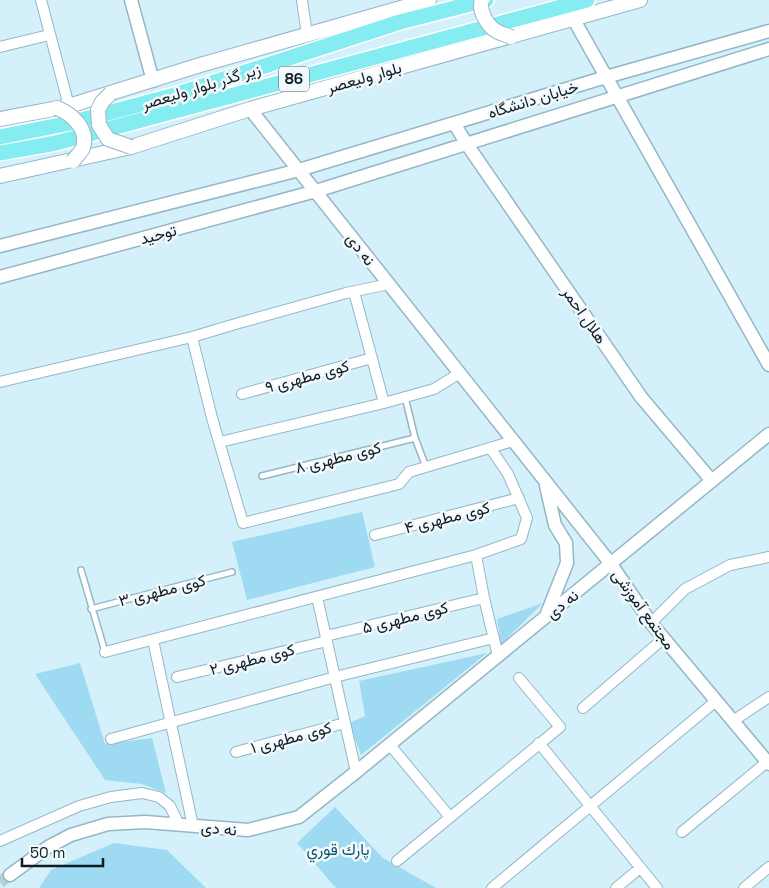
<svg xmlns="http://www.w3.org/2000/svg" width="769" height="888" font-family="'Space Grotesk',Vazirmatn,sans-serif">
<style>
.green{fill:#9edaf2}
.lines{fill:none;stroke-linecap:round;stroke-linejoin:round}
.tertiary-tunnel{stroke:#b6d0da;stroke-width:12;stroke-dasharray:12 6;stroke-linecap:butt}
.service-casing{stroke:#95b7c5;stroke-width:8}
.minor-casing{stroke:#95b7c5;stroke-width:12}
.tertiary-casing{stroke:#95b7c5;stroke-width:15}
.secondary-casing{stroke:#95b7c5;stroke-width:16}
.primary-casing{stroke:#fff;stroke-width:18}
.service{stroke:#fff;stroke-width:5}
.minor{stroke:#fff;stroke-width:10}
.tertiary{stroke:#fff;stroke-width:12}
.secondary{stroke:#fff;stroke-width:14}
.primary{stroke:#85edf1;stroke-width:15}
.secondary-bridge-casing{stroke:#95b7c5;stroke-width:16;stroke-linecap:butt}
.secondary-bridge{stroke:#fff;stroke-width:14}
.labels{text-anchor:middle;stroke-width:5;stroke-linejoin:round;paint-order:stroke}
.shield{fill:#f2f9fc;stroke:#535e63;stroke-width:1}
.shield-label{font-size:15px;font-weight:bold;fill:#0f1c21}
.street-label{font-size:16px;fill:#0f1c21;stroke:#f2f9fc}
.park-label{font-size:16px;fill:#0e556a;stroke:#f2f9fc}
</style>
<rect width="100%" height="100%" fill="#d4f0fb"/>
<path class="green" d="M362,512L375,567L247,600L232,542Z
M543,603L501,644L497,619Z
M487,653L361,755L349,723L365,716L359,681Z
M80,663L105,744L152,738L166,793L142,784L105,780L35,674Z
M335,807L383,858L436,888H336L297,843Z
M114,843L167,850L206,888H39L51,870Z"/>
<g class="lines">
<path class="tertiary-tunnel" d="M0,882L10,875"/>
<g class="service-casing">
<path id="service" d="M405,397L415,438L426,467
M262,476L415,438
M81,570L105,652
M91,609L232,572"/>
</g>
<g class="minor-casing">
<path id="minor" d="M41,0L69,106
M302,0L307,35
M0,47L49,35
M354,292L384,403
M192,337L212,418L243,523L399,484L409,472L513,441
M0,382L192,337L239,323L346,293L389,284
M242,394L372,358
M220,442L384,403L434,389L460,373
M375,535L519,498
M476,555L484,598L498,656
M317,597L356,772
M651,623L685,589L730,565L769,557
M326,636L484,598
M153,640L193,826
M105,652L476,555L521,539L527,518L508,474L491,449
M177,677L327,641
M583,708L664,638
M733,721L769,697
M111,739L335,677L494,638
M539,743L657,888
M390,745L450,817
M236,752L345,723
M682,832L767,762
M0,841L79,806L111,797L142,793L159,797L170,806L179,825
M397,861L560,727L519,678
M492,888L716,701
M616,888L640,868
M744,888L769,867"/>
</g>
<g class="tertiary-casing">
<path id="tertiary" d="M131,0L153,81
M574,20L769,365
M250,109L611,564L651,623L769,764
M454,123L466,143L641,397L712,481
M0,246L299,170L606,77L769,31
M0,277L316,191L769,49
M546,616L567,563L566,543L555,525L546,486
M10,875L48,847L71,835L108,824L145,822L248,830L299,817L356,772L769,434"/>
</g>
<g class="secondary-casing">
<path id="secondary" d="M0,119L69,106L200,65L429,0
M0,176L131,147L250,109L640,0"/>
</g>
<g class="primary-casing">
<path id="primary" d="M0,137L70,123L175,95L400,22L486,0
M0,153L56,143L587,0"/>
</g>
<use href="#service" class="service"/>
<use href="#minor" class="minor"/>
<use href="#tertiary" class="tertiary"/>
<use href="#secondary" class="secondary"/>
<use href="#primary" class="primary"/>
<g class="secondary-bridge-casing">
<path id="secondary-bridge" d="M482,0C478,11 488,27 498,32C502,34 507,35 511,37
M111,93L102,102L98,110L99,125L108,139L131,147
M57,108C72,114 89,129 83,148C81,152 76,157 73,161"/>
</g>
<use href="#secondary-bridge" class="secondary-bridge"/>
</g>
<g class="labels">
<rect class="shield" x="279" y="66.5" width="30" height="25" rx="4"/>
<g class="shield-label">
<text x="294" y="84">86</text>
</g>
<g class="street-label">
<text transform="translate(364 77) rotate(-16)" y="6">بلوار ولیعصر</text>
<text transform="translate(201 86) rotate(-17)" y="6">زیر گذر بلوار ولیعصر</text>
<text transform="translate(533 99) rotate(-17)" y="6">خیابان دانشگاه</text>
<text transform="translate(158 234) rotate(-15)" y="6">توحید</text>
<text transform="translate(361 249) rotate(52)" y="6">نه دی</text>
<text transform="translate(585 315) rotate(55)" y="6">هلال احمر</text>
<text transform="translate(307 376) rotate(-15)" y="6">کوی مطهری ۹</text>
<text transform="translate(338 457) rotate(-14)" y="6">کوی مطهری ۸</text>
<text transform="translate(447 517) rotate(-14)" y="6">کوی مطهری ۴</text>
<text transform="translate(162 590) rotate(-14)" y="6">کوی مطهری ۳</text>
<text transform="translate(562 604) rotate(-39)" y="6">نه دی</text>
<text transform="translate(644 609) rotate(54)" y="6">مجتمع آموزشی</text>
<text transform="translate(405 617) rotate(-14)" y="6">کوی مطهری ۵</text>
<text transform="translate(252 659) rotate(-14)" y="6">کوی مطهری ۲</text>
<text transform="translate(291 737) rotate(-15)" y="6">کوی مطهری ۱</text>
<text transform="translate(219 828) rotate(5)" y="6">نه دی</text>
</g>
<g class="park-label">
<text x="338" y="855">پارك قوري</text>
</g>
</g>
<path d="M22 858v8h81v-8" fill="none" stroke="#0f1c21" stroke-width="2.5"/>
<text x="30" y="858" font-size="15" fill="#0f1c21" stroke="#f2f9fc" stroke-width="4" paint-order="stroke">50 m</text>
</svg>
